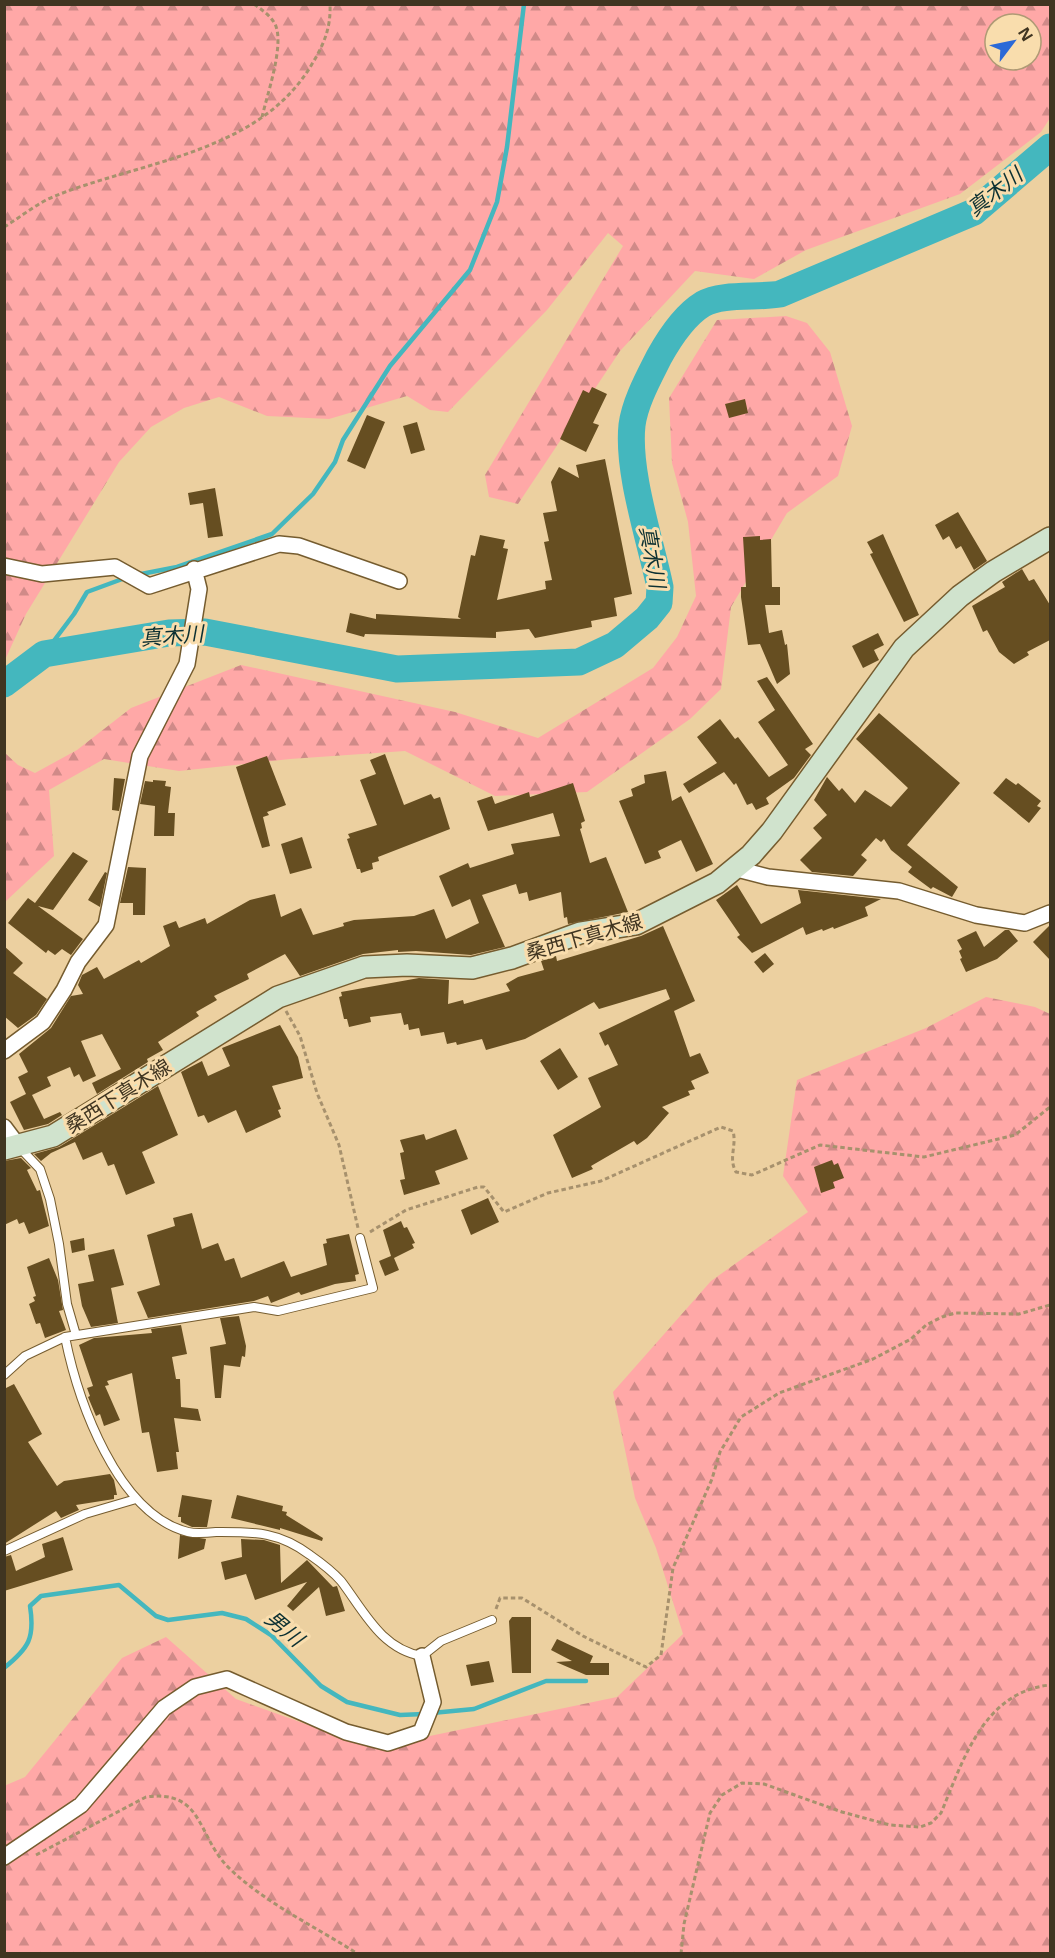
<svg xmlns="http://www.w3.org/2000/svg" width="1055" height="1958" font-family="'Noto Sans','Noto Sans JP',sans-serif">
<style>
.forest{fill:url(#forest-firs);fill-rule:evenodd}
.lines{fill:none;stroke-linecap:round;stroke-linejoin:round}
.stream{stroke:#44b7be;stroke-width:4.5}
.river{stroke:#44b7be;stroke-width:27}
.building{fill:#664e21}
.service-casing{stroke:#755c2f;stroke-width:10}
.minor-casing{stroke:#755c2f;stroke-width:18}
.secondary-casing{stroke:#755c2f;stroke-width:24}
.path{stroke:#a7916d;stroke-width:3;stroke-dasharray:4.5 3;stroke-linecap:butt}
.service{stroke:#fff;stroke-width:8}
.minor{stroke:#fff;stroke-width:15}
.secondary{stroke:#d0e3cd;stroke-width:21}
.labels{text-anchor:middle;stroke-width:6;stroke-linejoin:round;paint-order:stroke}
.street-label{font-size:20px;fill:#403521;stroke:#f9ddad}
.water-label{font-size:21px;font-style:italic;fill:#0c3032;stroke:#f9ddad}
</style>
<defs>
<pattern id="forest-firs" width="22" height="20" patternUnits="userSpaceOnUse" patternTransform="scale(1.5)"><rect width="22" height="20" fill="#ffa8a7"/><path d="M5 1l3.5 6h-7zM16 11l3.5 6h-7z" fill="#d08a88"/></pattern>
</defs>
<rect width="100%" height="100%" fill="#ecd0a0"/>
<path class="forest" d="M5,5H1050V118L1041,132L960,194L806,250L754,279L695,271L620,351L518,504L489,497L485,475L623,246L608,233L547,310L448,412L430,410L407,396L329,419L267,416L219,397L184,408L151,427L119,462L26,614L5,660ZM995,24H1031V60H995Z
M786,316L807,323L830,352L852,426L838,476L787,513L731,607L721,689L690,719L587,792L495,796L405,751L290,759L179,771L104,759L49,790L54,856L5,902V753L18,765L35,773L77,750L131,708L241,665L455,712L538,738L653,668L677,637L696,596L688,522L672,463L669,398L717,320Z
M986,997L1035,1007L1050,1014V1953H5L4,1786L25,1777L122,1658L166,1637L236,1699L367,1746L425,1737L617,1697L683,1634L656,1548L635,1498L613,1392L711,1281L808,1212L783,1176L797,1080L926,1028Z"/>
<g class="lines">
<path class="stream" d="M136,575L177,567L272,534L313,494L335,462L343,440L390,366L470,270L497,202L507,147L524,4
M44,654L74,614L87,592L125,578
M4,1668C29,1648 35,1638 30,1606L41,1596L119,1585L156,1616L168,1620L222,1613L246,1619L271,1635L321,1686L347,1702L400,1715L424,1714
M432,1713L474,1709L546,1681H586"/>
<path class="river" d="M4,684L44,654L169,633L205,632L397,669L579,662L615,645L647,618L659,603L660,587C650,539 627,472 632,425C635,402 649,377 659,357C669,339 685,315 703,304C722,293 757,298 780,294L974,212L1050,147"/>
</g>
<path class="building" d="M592,387L607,394L593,423L599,425L586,452L560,439L583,390L589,393Z
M745,399L748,413L729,418L725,404Z
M367,415L385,422L365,469L347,461Z
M417,422L425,450L411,454L403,426Z
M605,459L632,594L614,598L617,616L591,621L592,627L535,638L529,629L496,632V638L365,634L364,637L346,632L350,613L376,619V614L461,619L458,617L471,555L475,556L480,535L505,540L503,548L508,549L497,600L546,589L545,581L552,580L544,542L549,541L543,513L557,511L551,482L559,467L579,478L576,465Z
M215,488L223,536L208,538L203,503L190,505L188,493Z
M958,512L987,561L974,570L961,546L956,549L949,536L943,540L935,525Z
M883,534L919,615L904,622L870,554L873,553L867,542Z
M760,536V540L771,539L772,587H780V605H765L769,633L782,630L785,645L787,644L790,674L777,684L760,644L748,645L741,597V587H746L743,537Z
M1022,569L1029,581L1034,579L1050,605V640L1027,652L1029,655L1014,664L999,652L987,630L983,632L972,606L1005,587L1002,582Z
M878,633L884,645L874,650L879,660L863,668L852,646Z
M767,677L813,744L805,749L811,755L794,778L766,798L769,804L756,810L752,803L747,805L736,783L734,785L724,772L689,793L683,784L717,763L697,737L720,719L735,739L738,737L769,777L788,765L758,722L775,710L757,681Z
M879,713L960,783L907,845L958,887L952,897L933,887L931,889L908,872L912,867L891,850L884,839L881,842L876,838L861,855L867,860L853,876L812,872L800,860L822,838L813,828L827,815L814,800L827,777L839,791L842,788L855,803L865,790L891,807L908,788L856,739Z
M385,754L404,805L431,794L434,799L440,797L450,829L378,857L379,861L372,863L373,869L361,873L360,869H357L347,839L350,838L348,834L377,825L360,780L376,774L370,760Z
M267,756L286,805L267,812L269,815L263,817L270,846L262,848L236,767Z
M666,771L672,801L681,796L713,864L696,872L681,840L658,851L661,858L645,864L619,801L633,796L631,789L645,783L644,775Z
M114,778L125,779L119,811L112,810Z
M1006,778L1016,785L1018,783L1041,801L1037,806L1041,808L1029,823L993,793Z
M153,780L166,781L165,786L171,787L168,813H175L174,836H154L155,806L140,804L145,781L153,782Z
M573,783L585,821L581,823L582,828L580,829L590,863L606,857L628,912L568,924L567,917L564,918L561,892L529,901L527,892L519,894L516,884L482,895L505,947L471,955L416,951L398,952V950L363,954L300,976L285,954L247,974L249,979L214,996L217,1000L196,1012L199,1016L158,1042L163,1050L147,1059L148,1062L97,1094L92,1083L121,1069L102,1034L81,1041L96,1076L83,1082L79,1074L74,1077L70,1067L47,1077L51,1086L32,1095L44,1119L60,1112L62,1115L48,1124L24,1130L10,1102L26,1094L18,1077L28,1072L19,1054L51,1028L71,996L83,994L78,985L82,975L97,967L104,979L139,960L141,963L170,946L163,926L176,921L179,928L205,918L207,924L250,900L275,894L281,917L301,908L313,935L344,926L343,923L354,920L414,916L434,909L446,939L479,923L470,899L452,907L439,876L468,863L470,868L514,854L511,844L560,836L553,813L488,831L477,801L492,796L495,804L529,792L530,797Z
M302,837L312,868L290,874L281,844Z
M73,852L88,861L53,910L38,906L83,939L71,955L62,949L55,955L48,950L46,953L8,923L28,898L35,903Z
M128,867L146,868L145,915H133V903H120Z
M105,872L107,873L100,907L88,900Z
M737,885L761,924L801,903L798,890L881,899L865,907L868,916L834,929L833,927L823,931L822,929L806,935L803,927L752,953L737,937L740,935L716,900Z
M1050,925V960L1033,942Z
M663,926L695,1001L674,1011L690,1057L700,1053L709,1073L691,1081L695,1089L688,1091L690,1095L662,1107L669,1113L647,1138L637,1145L634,1141L591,1166L593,1169L572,1178L553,1135L601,1107L588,1078L618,1065L608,1044L605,1046L599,1033L670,999L666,989L599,1009L594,1002L525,1039L486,1050L482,1039L457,1045L456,1042L447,1044L444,1032L421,1036L419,1028L409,1030L408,1024L404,1025L401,1013L370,1017L371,1022L349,1027L347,1019H344L339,997L342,996L341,992L419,978L449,980L448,1004L463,1000L464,1004L510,991L506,984L518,977L544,970L541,961L556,956L557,961L641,936Z
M1005,930H1009L1018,941L997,959L966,972L960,959L962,958L959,951L962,949L957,940L976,931L984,947Z
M4,946L23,963L13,973L47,999L36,1015L18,1028L4,1016Z
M765,953L774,964L763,973L754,962Z
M280,1025L298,1057L303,1078L272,1086L281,1109L278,1110L281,1117L246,1133L236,1110L208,1123L204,1115L198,1117L181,1072L202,1061L208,1076L230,1066L222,1048Z
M560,1048L578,1077L558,1090L540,1061Z
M158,1086L178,1135L142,1152L155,1183L126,1195L114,1164L108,1166L102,1152L83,1160L75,1142L51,1153L41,1161L34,1154L59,1147Z
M456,1129L468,1159L435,1171L440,1184L404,1195L400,1180L405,1179L400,1153L404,1152L400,1140L424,1134L426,1140Z
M21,1158L31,1168L27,1170L37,1191L40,1190L49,1226L29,1234L24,1222L19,1224L17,1219L4,1225V1161Z
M832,1160L834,1165L838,1163L844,1178L833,1182L835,1188L821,1193L814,1167Z
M488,1198L499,1222L471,1235L461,1210Z
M192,1213L202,1249L218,1243L225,1261L234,1258L241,1278L284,1261L291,1277L327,1265L323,1244L327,1243L326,1239L349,1234L359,1274L355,1275L356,1281L335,1284L301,1295L299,1292L271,1303L268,1296L254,1301L148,1318L137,1292L160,1285L147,1235L175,1226L173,1218Z
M401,1221L404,1228L407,1227L415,1243L412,1244L414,1248L394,1258L399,1270L385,1276L379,1261L391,1256L383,1230Z
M84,1238L85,1250L72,1253L70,1241Z
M114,1249L124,1285L111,1288L118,1323L91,1327L82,1306L78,1284L94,1281L88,1255Z
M49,1258L58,1280L63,1310L59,1311L66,1330L45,1338L40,1323L36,1324L29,1304L35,1301L33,1297L36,1296L27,1267Z
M239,1316L246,1346L245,1357L242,1356L240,1367L224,1365L221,1398H215L210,1347L226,1344L220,1318Z
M181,1325L187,1354L172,1357L176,1379H180L181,1407L198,1409L201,1421L174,1418L179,1452H176L178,1469L157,1472L149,1432L142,1433L132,1373L107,1381L109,1385L105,1386L120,1420L104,1426L100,1414L96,1416L88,1397L90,1396L87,1388L93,1386L79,1345L94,1338L152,1333L151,1329Z
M14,1384L42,1434L28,1442L57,1486L64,1481L110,1474L114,1480L117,1495H114V1499L76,1505L79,1510L61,1518L56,1511L4,1544V1389Z
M182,1495L212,1500L207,1527H192L181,1522V1517H178Z
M237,1495L283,1506L282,1511L287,1512L286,1515L323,1538L322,1541L280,1528V1530L231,1518Z
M180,1535L206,1539L204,1549L178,1559Z
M63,1537L73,1570L4,1591V1557L11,1555L16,1571L45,1557L42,1544Z
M241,1539L264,1540L280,1545L281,1583L307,1560L333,1587L337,1586L345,1611L326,1616L319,1587L293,1611L287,1606L307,1582L255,1600L246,1574L225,1580L221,1562L242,1557Z
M512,1617H531V1673H512L509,1621Z
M557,1639L593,1656L590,1663H609V1675H586L556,1662L572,1661L551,1650Z
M489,1661L494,1682L471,1686L466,1665Z"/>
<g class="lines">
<g class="service-casing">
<path id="service" d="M20,1148L40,1169L50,1199L59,1244L67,1304L76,1335
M65,1337C78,1401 117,1514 188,1532C196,1534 207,1533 216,1532C254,1532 278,1531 310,1555C320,1562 333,1572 341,1581C364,1611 381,1649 422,1656L441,1641L492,1620
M4,1375L25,1356L65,1337L254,1307L278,1311L373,1288L360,1238
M4,1551L85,1514L136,1499"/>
</g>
<g class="minor-casing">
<path id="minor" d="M4,566L42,574L115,567L149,586L279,544L299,546L399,581
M737,869L768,877L899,891L976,915L1025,923L1050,913
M4,1051L43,1022L64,990L78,962L106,925L140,756L187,664L199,589L194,569
M4,1127L19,1147
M4,1857L81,1805L164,1708L195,1687L227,1679L346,1732L388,1743L421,1732L433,1702L422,1656"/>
</g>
<g class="secondary-casing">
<path id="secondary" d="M4,1149L53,1136L278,997L364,967L407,965L472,968L512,958L580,933L636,924L717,883L751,855L772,831L904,648L960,596L993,572L1050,538"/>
</g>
<path class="path" d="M254,4C262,10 270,15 275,24C285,44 267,95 262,117
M4,227C21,217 37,203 55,196C142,161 260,153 312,64C324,44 331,28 330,4
M286,1011L300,1036L317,1093L339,1145L358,1228
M370,1232L406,1210L478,1187H484L504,1212L548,1193L601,1181L721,1127L733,1131C737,1146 728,1158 736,1172L752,1175L820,1145L924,1157L1015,1135L1050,1107
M496,1609L500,1598H522L583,1636L646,1667L661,1655L673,1568L712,1479L720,1452L741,1417L779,1393L873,1359L911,1339L926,1325L942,1317L955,1313L1019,1314L1050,1305
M36,1855L146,1797C204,1789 197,1837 229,1868C265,1903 316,1927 358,1954
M681,1954L684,1924L710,1813L722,1795L742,1783L764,1784L842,1812L890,1825L920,1827L931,1823L941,1813C963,1761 983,1692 1050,1685"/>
<use href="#service" class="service"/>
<use href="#minor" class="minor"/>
<use href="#secondary" class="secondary"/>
</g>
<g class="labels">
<g class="street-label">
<text transform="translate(584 937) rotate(-16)" y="7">桑西下真木線</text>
<text transform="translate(118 1096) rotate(-32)" y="7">桑西下真木線</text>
</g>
<g class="water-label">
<text transform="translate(995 192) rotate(-38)" y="7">真木川</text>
<text transform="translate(652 557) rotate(80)" y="7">真木川</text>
<text transform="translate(172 636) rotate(-4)" y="7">真木川</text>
<text transform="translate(284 1629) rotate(40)" y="7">男川</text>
</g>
</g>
<rect width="1055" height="1958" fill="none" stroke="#403521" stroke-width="12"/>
<g transform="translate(1013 42) rotate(58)"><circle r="28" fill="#f9ddad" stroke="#af9a75" stroke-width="1.5"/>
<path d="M0-4.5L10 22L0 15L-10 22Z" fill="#2b69d7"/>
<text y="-9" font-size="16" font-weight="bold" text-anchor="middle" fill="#403521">N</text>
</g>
</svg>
